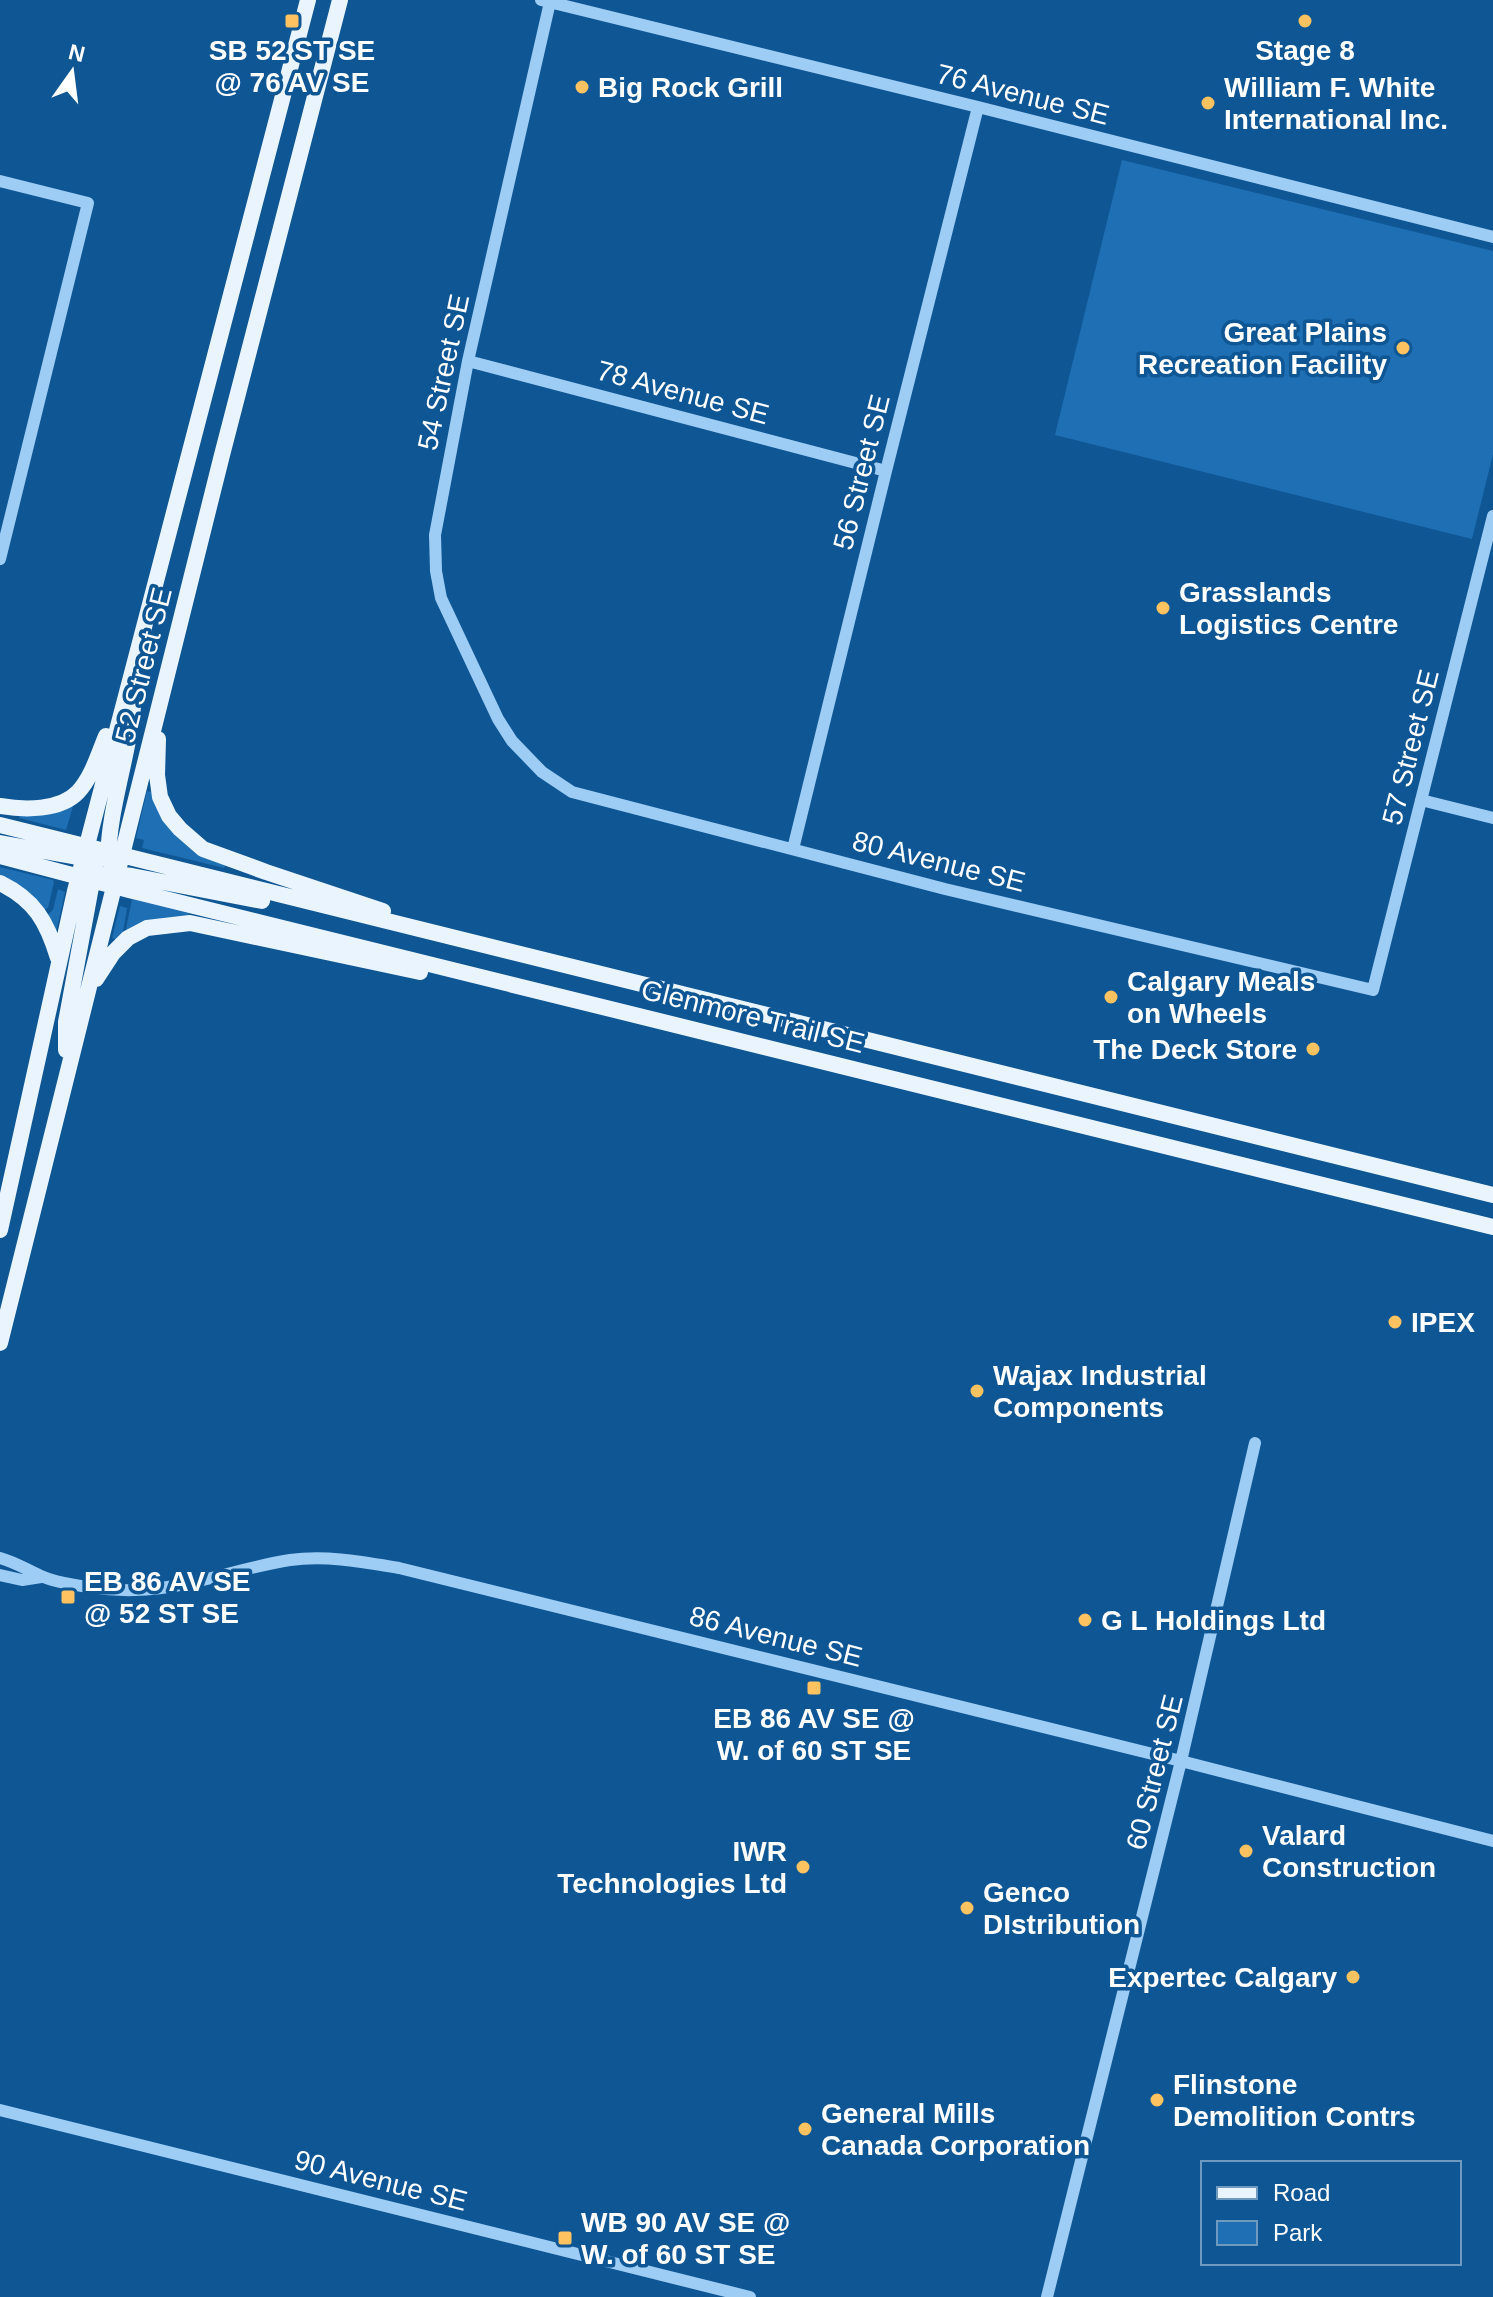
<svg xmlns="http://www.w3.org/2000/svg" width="1493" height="2297" font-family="Helvetica,sans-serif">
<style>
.green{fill:#1e6fb3}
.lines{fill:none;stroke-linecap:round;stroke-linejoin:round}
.minor{stroke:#9dcdf4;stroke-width:12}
.major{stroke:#eaf4ff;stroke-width:16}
.poi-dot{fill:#ffc260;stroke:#0f5695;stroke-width:3}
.labels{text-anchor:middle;stroke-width:7;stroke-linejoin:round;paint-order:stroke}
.poi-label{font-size:28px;font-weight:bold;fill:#fff;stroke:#0f5695;text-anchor:start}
.street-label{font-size:28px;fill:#fff;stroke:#0f5695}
</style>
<rect width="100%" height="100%" fill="#0f5695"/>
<path class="green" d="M1122,160L1493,251V454L1472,539L1055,435Z
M147,791L152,792L226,864L224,868L142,848L144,840L136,838Z
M74,803L66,830L19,818L20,813Z
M0,867L53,880L54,882L48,908L42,910L0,877Z
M58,889L65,892L56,932L46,916L53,910Z
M132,899L189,913L188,917L128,932L126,929Z
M120,906L127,908L123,932L117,940L112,938Z"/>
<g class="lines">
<path class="minor" d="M541,0L978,107L1493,237
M550,2L468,361L435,535L436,571L441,598L498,719L512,741L542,772L572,792L945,889L1373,990L1493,516
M0,181L88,203L0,559
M468,361L886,471
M1421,800L1493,818
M793,849L886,471L978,107
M0,1558C17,1563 23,1568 39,1575C58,1585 112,1591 135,1590C188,1589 238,1568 290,1560C327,1555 363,1562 399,1568L1181,1761L1493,1841
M0,1575L22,1580L41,1577
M0,2110L750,2297
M1047,2297L1181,1761L1255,1443"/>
<path class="major" d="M158,739L157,775L160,797L169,816L180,829L203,849L266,872L383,911
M0,806C24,810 60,811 78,792C92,777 98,755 106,736
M0,825L1493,1195
M0,843L94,860
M0,856L129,890L1493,1227
M108,860C109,799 135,742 134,682
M108,873L132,876L262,901
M0,883C35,900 47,922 58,958
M96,979L113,953L128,938L147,928L190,923L420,972
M66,1050V1022L96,860L86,846
M0,1230L75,891L308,0
M0,1343L222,455L340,0"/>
</g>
<g class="poi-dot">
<rect x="284" y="13" width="16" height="16" rx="4"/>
<circle cx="1305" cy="21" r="8"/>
<circle cx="582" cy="87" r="8"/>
<circle cx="1208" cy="103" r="8"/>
<circle cx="1403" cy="348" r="8"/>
<circle cx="1163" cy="608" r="8"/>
<circle cx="1111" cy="997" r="8"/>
<circle cx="1313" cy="1049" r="8"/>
<circle cx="1395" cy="1322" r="8"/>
<circle cx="977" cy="1391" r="8"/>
<rect x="60" y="1589" width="16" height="16" rx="4"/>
<circle cx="1085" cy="1620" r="8"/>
<rect x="806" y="1680" width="16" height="16" rx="4"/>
<circle cx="1246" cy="1851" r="8"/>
<circle cx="803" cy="1867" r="8"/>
<circle cx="967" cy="1908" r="8"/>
<circle cx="1353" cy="1977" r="8"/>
<circle cx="1157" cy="2100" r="8"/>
<circle cx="805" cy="2129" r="8"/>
<rect x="557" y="2230" width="16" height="16" rx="4"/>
</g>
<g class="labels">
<g class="poi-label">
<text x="292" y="60" text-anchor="middle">SB 52 ST SE<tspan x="292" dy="32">@ 76 AV SE</tspan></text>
<text x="1305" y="60" text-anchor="middle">Stage 8</text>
<text x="598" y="97">Big Rock Grill</text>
<text x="1224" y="97">William F. White<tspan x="1224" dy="32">International Inc.</tspan></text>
<text x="1387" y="342" text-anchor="end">Great Plains<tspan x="1387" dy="32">Recreation Facility</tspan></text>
<text x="1179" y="602">Grasslands<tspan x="1179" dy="32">Logistics Centre</tspan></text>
<text x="1127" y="991">Calgary Meals<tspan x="1127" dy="32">on Wheels</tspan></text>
<text x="1297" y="1059" text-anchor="end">The Deck Store</text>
<text x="1411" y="1332">IPEX</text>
<text x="993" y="1385">Wajax Industrial<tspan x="993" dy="32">Components</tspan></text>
<text x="84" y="1591">EB 86 AV SE<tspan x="84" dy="32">@ 52 ST SE</tspan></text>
<text x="1101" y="1630">G L Holdings Ltd</text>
<text x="814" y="1728" text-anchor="middle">EB 86 AV SE @<tspan x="814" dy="32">W. of 60 ST SE</tspan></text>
<text x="1262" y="1845">Valard<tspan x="1262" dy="32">Construction</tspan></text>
<text x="787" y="1861" text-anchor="end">IWR<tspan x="787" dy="32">Technologies Ltd</tspan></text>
<text x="983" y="1902">Genco<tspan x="983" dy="32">DIstribution</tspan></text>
<text x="1337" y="1987" text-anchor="end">Expertec Calgary</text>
<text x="1173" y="2094">Flinstone<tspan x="1173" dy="32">Demolition Contrs</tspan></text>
<text x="821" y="2123">General Mills<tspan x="821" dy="32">Canada Corporation</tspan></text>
<text x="581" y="2232">WB 90 AV SE @<tspan x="581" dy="32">W. of 60 ST SE</tspan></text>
</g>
<g class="street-label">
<text transform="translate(1023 94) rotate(14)" y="10">76 Avenue SE</text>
<text transform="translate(443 372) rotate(-78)" y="10">54 Street SE</text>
<text transform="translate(683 392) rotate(15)" y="10">78 Avenue SE</text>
<text transform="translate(861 472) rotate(-76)" y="10">56 Street SE</text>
<text transform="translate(143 665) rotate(-76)" y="10">52 Street SE</text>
<text transform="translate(1410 747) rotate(-76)" y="10">57 Street SE</text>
<text transform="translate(939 861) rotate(14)" y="10">80 Avenue SE</text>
<text transform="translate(753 1016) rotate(14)" y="10">Glenmore Trail SE</text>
<text transform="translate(776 1636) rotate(14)" y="10">86 Avenue SE</text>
<text transform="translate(1154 1772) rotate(-76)" y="10">60 Street SE</text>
<text transform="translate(381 2180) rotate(14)" y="10">90 Avenue SE</text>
</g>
</g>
<rect x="1201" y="2161" width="260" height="104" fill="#0f5695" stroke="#6f9abf" stroke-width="2"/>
<rect x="1217" y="2187" width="40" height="12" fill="#eaf4ff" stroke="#6f9abf" stroke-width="2"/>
<text x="1273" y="2201" font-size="24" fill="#ffffff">Road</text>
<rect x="1217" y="2221" width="40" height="24" fill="#1e6fb3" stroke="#6f9abf" stroke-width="2"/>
<text x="1273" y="2241" font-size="24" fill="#ffffff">Park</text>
<g transform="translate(72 72) rotate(14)" stroke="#0f5695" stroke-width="6" paint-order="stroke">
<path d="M0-6L14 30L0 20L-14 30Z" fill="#ffffff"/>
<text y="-12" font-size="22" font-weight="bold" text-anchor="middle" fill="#ffffff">N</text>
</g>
</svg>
